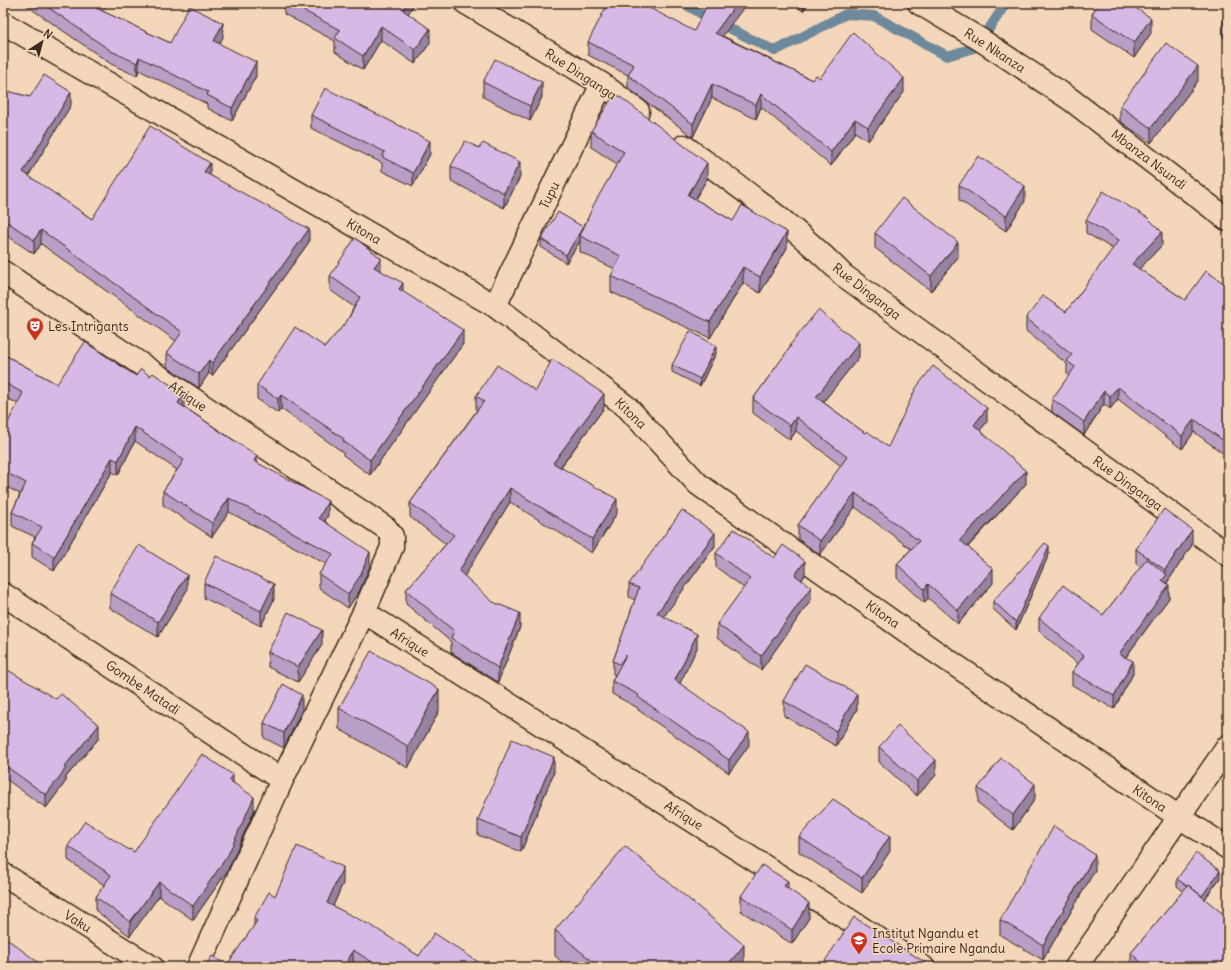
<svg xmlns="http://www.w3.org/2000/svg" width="1231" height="970" font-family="Delius,sans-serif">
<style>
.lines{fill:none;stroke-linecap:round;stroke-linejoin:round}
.stream{stroke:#6d899b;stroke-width:10}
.street-casing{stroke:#3b2a1e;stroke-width:25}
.street{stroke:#f4d7ba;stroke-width:22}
.wall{fill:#b99fc6;stroke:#3b2a1e}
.shaded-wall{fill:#9682a1;stroke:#3b2a1e}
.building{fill:#d7b9e6;stroke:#3b2a1e}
.labels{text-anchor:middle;stroke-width:3;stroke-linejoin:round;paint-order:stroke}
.street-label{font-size:13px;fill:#3b2a1e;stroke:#f4d7ba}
.poi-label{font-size:13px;fill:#3b2a1e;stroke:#f4d7ba;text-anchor:start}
</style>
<rect width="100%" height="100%" fill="#f4d7ba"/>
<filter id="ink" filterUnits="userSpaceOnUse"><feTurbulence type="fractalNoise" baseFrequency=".025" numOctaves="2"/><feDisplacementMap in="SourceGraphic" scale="8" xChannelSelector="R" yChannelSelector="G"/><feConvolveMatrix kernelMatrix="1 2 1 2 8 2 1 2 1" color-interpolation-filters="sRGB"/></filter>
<g filter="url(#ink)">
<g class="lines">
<path class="stream" d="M683,3L705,16L775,51L846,14L874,16L947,56L977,47L1006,3"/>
<g class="street-casing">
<path id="street" d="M466,3L602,84L638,111
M919,3L981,40L1070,99L1228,220
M3,23L495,306L627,407L698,484L930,648L1179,817L1228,848
M684,146C739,187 795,226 843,275L1228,555
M3,272L386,528L392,536V547L364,612L282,780L198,967
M495,306L602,84
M3,594L282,780
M364,612L923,967
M3,874L152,967
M1076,967L1228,746"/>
</g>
<use href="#street" class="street"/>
</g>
<path class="wall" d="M23,3H107L102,11L170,43L223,37L219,43L256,76L232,121L207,108V104L139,70L137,76L111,64Z
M284,3H414L408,14L430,43L415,64L381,40L363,70L335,52V41L284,14Z
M791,3H809L803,11Z
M1092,14L1151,33L1134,58L1092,29Z
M1228,15V40L1223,37V22Z
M694,31L723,36L812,80L820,78L904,92L868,141L855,132L831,166L761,107L756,119L712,98L693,137L628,88V75L588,55V42Z
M1198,81L1151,143L1120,121V106Z
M483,82L542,97L530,121L483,97Z
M3,90L30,97L71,105L28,176L92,219L210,175L309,242L212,376L209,373L199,388L167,367V353L176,341L41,244L34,254L3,233Z
M311,115L430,154L413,186L382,171V163L311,128Z
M591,131L707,179L695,199L733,221L787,248L760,293L743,283L710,338L611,292V276L615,269L580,252V241L566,263L541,247V239L583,227L617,164L591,147Z
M451,166L520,177L504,208L451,181Z
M959,185L1025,201L1006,231L959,200Z
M1086,220L1162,245L1139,269L1185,300L1228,286V457L1194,432L1182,449L1118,399L1110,409L1104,404L1084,435L1052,412V399L1069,376L1067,374V364L1026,331V318L1066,312L1113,249L1086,233Z
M875,233L958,257L931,291L875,248Z
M381,271L403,292L463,344L370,475L343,455V452L281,409L278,413L257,399V385L325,347L347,321L354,307L330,290V276Z
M790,345L859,357L823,402L865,433L888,447L987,422L980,430L1026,484L968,547L993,583L958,624L928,598L924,603L897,578V564L911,549L855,507L820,555L798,539V525L841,466L796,431L790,440L753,413V399L790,348Z
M716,353L700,386L672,372V365Z
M3,354L57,384L184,408L328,515L325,521L370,566L360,590L348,608L319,588V574L326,564L229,512L212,537L163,505V491L177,470L135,441L118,475L112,472L54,571L32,557V543L35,537L12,526V512L20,494L3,485V432L18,404L3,396Z
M536,391L604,408L561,467L617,513L592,553L510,502L464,576L520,627L498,682L451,652V642L406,604V590L446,544L410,517V503L477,410H476V396Z
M1192,545L1167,583L1169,598L1126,657L1133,674L1114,709L1072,685V672L1078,664L1039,631V618L1103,615L1141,567L1136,564V549Z
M715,546L664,616L697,648L679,684L749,745L729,773L638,710V708L612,694V681L615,675L613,674V661L635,600L629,597V584Z
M716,553L774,558L805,575L802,580L811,600L761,670L717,638V624L744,588L716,567Z
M1049,554L1016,630L993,609V601Z
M204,583L274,599L261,626L204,598Z
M187,590L158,637L110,608V593Z
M322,645L298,682L268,667V652Z
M3,667L99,738L66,777V781L46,808L3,777Z
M784,701L857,709L836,746L784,716Z
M339,708L439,711L408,768L339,729Z
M302,710L284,748L264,738V723Z
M879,747L936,775L917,796L879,762Z
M554,772L521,852L478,835V820Z
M233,782L254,811L228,870L193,920L159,896L130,936L96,911V897L104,885L68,860V846L129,850L134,852Z
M978,788L1035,799L1013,830L978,803Z
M799,837L890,851L862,893L799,852Z
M1095,870L1043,960L1000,935V920Z
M1220,878L1205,899L1228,967H1131V953L1183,891L1177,886V879Z
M343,883L333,906L419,956L486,967H354L353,966V967H205L227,965L254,926V918L275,896Z
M788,889L809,918L792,944L741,911V896Z
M555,930L744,967H568L555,956Z"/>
<path class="shaded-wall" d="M99,3H107L96,22V8Z
M407,3H414L403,24V10Z
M737,3H747L715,46V33Z
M803,3H809L803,11Z
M1151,18V33L1134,58V43Z
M223,23V37L214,54V41Z
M381,26V40L363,70V56Z
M430,29V43L415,64V50Z
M139,57V70L137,76V63Z
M256,62V76L232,121V108Z
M1198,66V81L1151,143V128Z
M904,78V92L868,141V127Z
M542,82V97L530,121V106Z
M712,84V98L693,137V124Z
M71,92V105L23,185V172Z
M761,94V107L756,119V105Z
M855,119V132L831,166V152Z
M430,141V154L413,186V173Z
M520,162V177L504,208V193Z
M210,163V176L204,172Z
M707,163V179L688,211V195Z
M1025,186V201L1006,231V216Z
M583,227L580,236V241L566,263V255Z
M309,229V242L212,376V363Z
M41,230V244L34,254V240Z
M787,232V248L760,293V277Z
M1162,232V245L1132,277V264Z
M958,242V257L931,291V276Z
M381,258V272L374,267Z
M743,267V283L710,338V322Z
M403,283V297L399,289Z
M463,330V344L370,475V460Z
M859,343V357L816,411V397Z
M716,346V353L700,386V379Z
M209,360V373L199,388V374Z
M1118,387V399L1110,409V396Z
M1104,391V404L1084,435V422Z
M184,394V408L178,403Z
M604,394V408L553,477V463Z
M281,395V409L278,413V399Z
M987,408V422L974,438V425Z
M796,417V431L790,440V426Z
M1194,419V432L1182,449V436Z
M135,427V441L118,475V461Z
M257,456V470L254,461Z
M112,458V472L54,571V557Z
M1026,471V484L960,554V540Z
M510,488V502L459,585V571Z
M855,493V507L820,555V541Z
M229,498V512L212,537V523Z
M617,499V513L592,553V539Z
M328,501V515L319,532V518Z
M1192,530V545L1167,583V587L1162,580L1165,577V570Z
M715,533V546L657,626V613Z
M1049,546V554L1016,630V622Z
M370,552V566L360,590L348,608V594Z
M805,561V575L795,589V575Z
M993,569V583L958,624V610Z
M187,575V590L158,637V622Z
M274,584V599L261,626V611Z
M928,584V598L924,603V589Z
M1169,585V598L1119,666V654Z
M811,587V600L761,670V656Z
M520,613V627L498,682V668Z
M322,630V645L298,682V667Z
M697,634V648L675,694V680Z
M1133,661V674L1114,709V696Z
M439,689V711L408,768V746Z
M857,694V709L836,746V731Z
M302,695V710L284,748V733Z
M99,725V738L66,777V781L46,808V795L64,767Z
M749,732V745L729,773V760Z
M554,757V772L521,852V837Z
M936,760V775L917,796V781Z
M233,775V789L229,780Z
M1035,784V799L1013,830V815Z
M254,797V811L228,870L193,920V906Z
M890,836V851L862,893V878Z
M1095,855V870L1043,960V945Z
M343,867V883L327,920V903Z
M1220,871V878L1201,904V897Z
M788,881V896L784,886Z
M159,882V896L130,936V922Z
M809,903V918L792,944V930Z
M744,945V967H726Z
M353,950V967H345Z"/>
<path class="building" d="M42,3H99L96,8L170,43L189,6L223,23L214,41L256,62L232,108L207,95L208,92L139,57L137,63L111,51Z
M289,3H407L403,10L430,29L415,50L381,26L363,56L335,38L340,30Z
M608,3H640L694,31L708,3H737L715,33L812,80L816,75L820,78L853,32L904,78L868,127L855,119L831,152L761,94L756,105L712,84L693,124L628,75L634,65L588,42Z
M1099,3H1128L1151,18L1134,43L1092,14Z
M1228,15V25L1223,22Z
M1166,43L1198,66L1151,128L1120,106Z
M495,59L542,82L530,106L483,82Z
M44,75L71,92L23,172L92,219L150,126L210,163L204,172L309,229L212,363L209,360L199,374L167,353L182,332L41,230L34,240L3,219V90L30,97Z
M325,88L430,141L413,173L382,157L385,152L311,115Z
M615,93L707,163L688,195L733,221L742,205L787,232L760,277L743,267L710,322L611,276L621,256L580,236L594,204L624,152L591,131Z
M465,141L479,148L483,143L520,162L504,193L451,166Z
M978,156L1025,186L1006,216L959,185Z
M1103,191L1148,218L1162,232L1132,264L1185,300L1206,271L1228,286V444L1194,419L1182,436L1118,387L1110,396L1104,391L1084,422L1052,399L1075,367L1067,361L1072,355L1026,318L1043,296L1066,312L1119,240L1086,220Z
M902,198L958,242L931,276L875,233Z
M558,212L583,227L566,255L541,239Z
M355,238L381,258L374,267L403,283L399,289L463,330L370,460L343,441L344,439L281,395L278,399L257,385L295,327L325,347L347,321L360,297L330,276Z
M818,310L859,343L816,397L865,433L867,431L888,447L916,388L933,366L987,408L974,425L1026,471L960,540L993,569L958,610L928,584L924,589L897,564L919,541L855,493L820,541L798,525L847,457L796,417L790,426L753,399L791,346L790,345Z
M690,331L716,346L700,379L672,365Z
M85,342L136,376L141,369L150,376L153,373L184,394L178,403L257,456L254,461L328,501L319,518L370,552L360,576L348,594L319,574L333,554L229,498L212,523L163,491L184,460L135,427L118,461L112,458L54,557L32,543L42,527L12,512L26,483L3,471V432L23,393L3,382V354L57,384Z
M552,359L604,394L553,463L617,499L592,539L510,488L459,571L493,602L520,613L498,668L451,638L454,631L406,590L454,535L410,503L484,401L476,396L497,365L536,391Z
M1164,509L1192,530L1165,570L1136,549Z
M682,510L715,533L657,613L697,634L675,680L749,732L729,760L638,697L639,695L612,681L626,655L619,664L613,661L639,588L629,584Z
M734,529L774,558L783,545L805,561L795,575L811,587L761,656L717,624L750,579L716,553Z
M1045,543L1049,546L1016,622L993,601Z
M139,545L187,575L158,622L110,593Z
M216,556L274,584L261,611L204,583Z
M1147,559L1167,575L1162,580L1169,585L1119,654L1133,661L1114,696L1072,672L1084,656L1039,618L1063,585L1103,615Z
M288,612L322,630L298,667L268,652Z
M371,651L439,689L408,746L339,708Z
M805,664L857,694L836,731L784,701Z
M3,667L56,699L61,694L99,725L64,767L66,768L46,795L3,764Z
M283,684L302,695L284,733L264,723Z
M898,726L936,760L917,781L879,747Z
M512,739L554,757L521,837L478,820Z
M202,754L233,775L229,780L254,797L228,855L193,906L159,882L130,922L96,897L111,875L68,846L85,821L129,850L130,849L134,852Z
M1001,758L1035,784L1013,815L978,788Z
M833,799L890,836L862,878L799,837Z
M1054,826L1095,855L1043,945L1000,920Z
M297,846L343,867L327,903L372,926L419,956L434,933L486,967H380L353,950L345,967H205L212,956L227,965L257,921L254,918L269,892L275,896Z
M625,846L744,945L726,967H599L555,930Z
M1196,853L1220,871L1202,896L1188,885L1187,886L1177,879Z
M762,865L788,881L784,886L809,903L792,930L741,896Z
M1188,885L1228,918V967H1146L1131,953Z
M854,917L932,967H821Z
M3,936L43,966L45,964L50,967H3Z
M127,965L130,967H126Z"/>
</g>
<defs>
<g id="theatre-pin" transform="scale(0.9)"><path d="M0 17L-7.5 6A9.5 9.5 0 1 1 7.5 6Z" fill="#c8321e" stroke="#f4d7ba"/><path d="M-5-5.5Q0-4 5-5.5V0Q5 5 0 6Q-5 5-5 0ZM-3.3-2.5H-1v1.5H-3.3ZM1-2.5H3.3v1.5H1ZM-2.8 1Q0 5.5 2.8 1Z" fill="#fff"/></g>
<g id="school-pin" transform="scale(0.9)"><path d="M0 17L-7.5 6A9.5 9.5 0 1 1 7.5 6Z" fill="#c8321e" stroke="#f4d7ba"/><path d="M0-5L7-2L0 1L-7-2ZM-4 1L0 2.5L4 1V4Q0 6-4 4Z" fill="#fff"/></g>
</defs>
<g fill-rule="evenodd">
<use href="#theatre-pin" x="35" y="326"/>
<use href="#school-pin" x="859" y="940"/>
</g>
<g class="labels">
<g class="street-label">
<text transform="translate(995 50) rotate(33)" y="5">Rue Nkanza</text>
<text transform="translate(581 74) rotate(33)" y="5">Rue Dinganga</text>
<text transform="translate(1149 159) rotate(37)" y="5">Mbanza Nsundi</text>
<text transform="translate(549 195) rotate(-64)" y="5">Tupu</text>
<text transform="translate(364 231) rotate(30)" y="5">Kitona</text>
<text transform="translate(867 291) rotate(38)" y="5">Rue Dinganga</text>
<text transform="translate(188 396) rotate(34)" y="5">Afrique</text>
<text transform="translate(631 413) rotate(44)" y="5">Kitona</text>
<text transform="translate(1128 483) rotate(36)" y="5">Rue Dinganga</text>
<text transform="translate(883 614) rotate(35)" y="5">Kitona</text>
<text transform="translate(410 642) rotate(32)" y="5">Afrique</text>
<text transform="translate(143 687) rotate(34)" y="5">Gombe Matadi</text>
<text transform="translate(1150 798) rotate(34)" y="5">Kitona</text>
<text transform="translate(684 815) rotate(32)" y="5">Afrique</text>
<text transform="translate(78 921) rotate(32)" y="5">Vaku</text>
</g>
<g class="poi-label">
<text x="48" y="331">Les Intrigants</text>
<text x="872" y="938">Institut Ngandu et<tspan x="872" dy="15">Ecole Primaire Ngandu</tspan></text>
</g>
</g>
<rect width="1231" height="970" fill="none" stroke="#f4d7ba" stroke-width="16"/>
<rect x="8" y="8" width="1215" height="954" fill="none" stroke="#3b2a1e" stroke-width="1.5" filter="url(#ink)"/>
<g transform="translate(42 42) rotate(36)" stroke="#f4d7ba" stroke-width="3" paint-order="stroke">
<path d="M0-3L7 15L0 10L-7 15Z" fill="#3b2a1e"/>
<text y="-6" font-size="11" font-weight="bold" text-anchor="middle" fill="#3b2a1e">N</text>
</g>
</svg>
